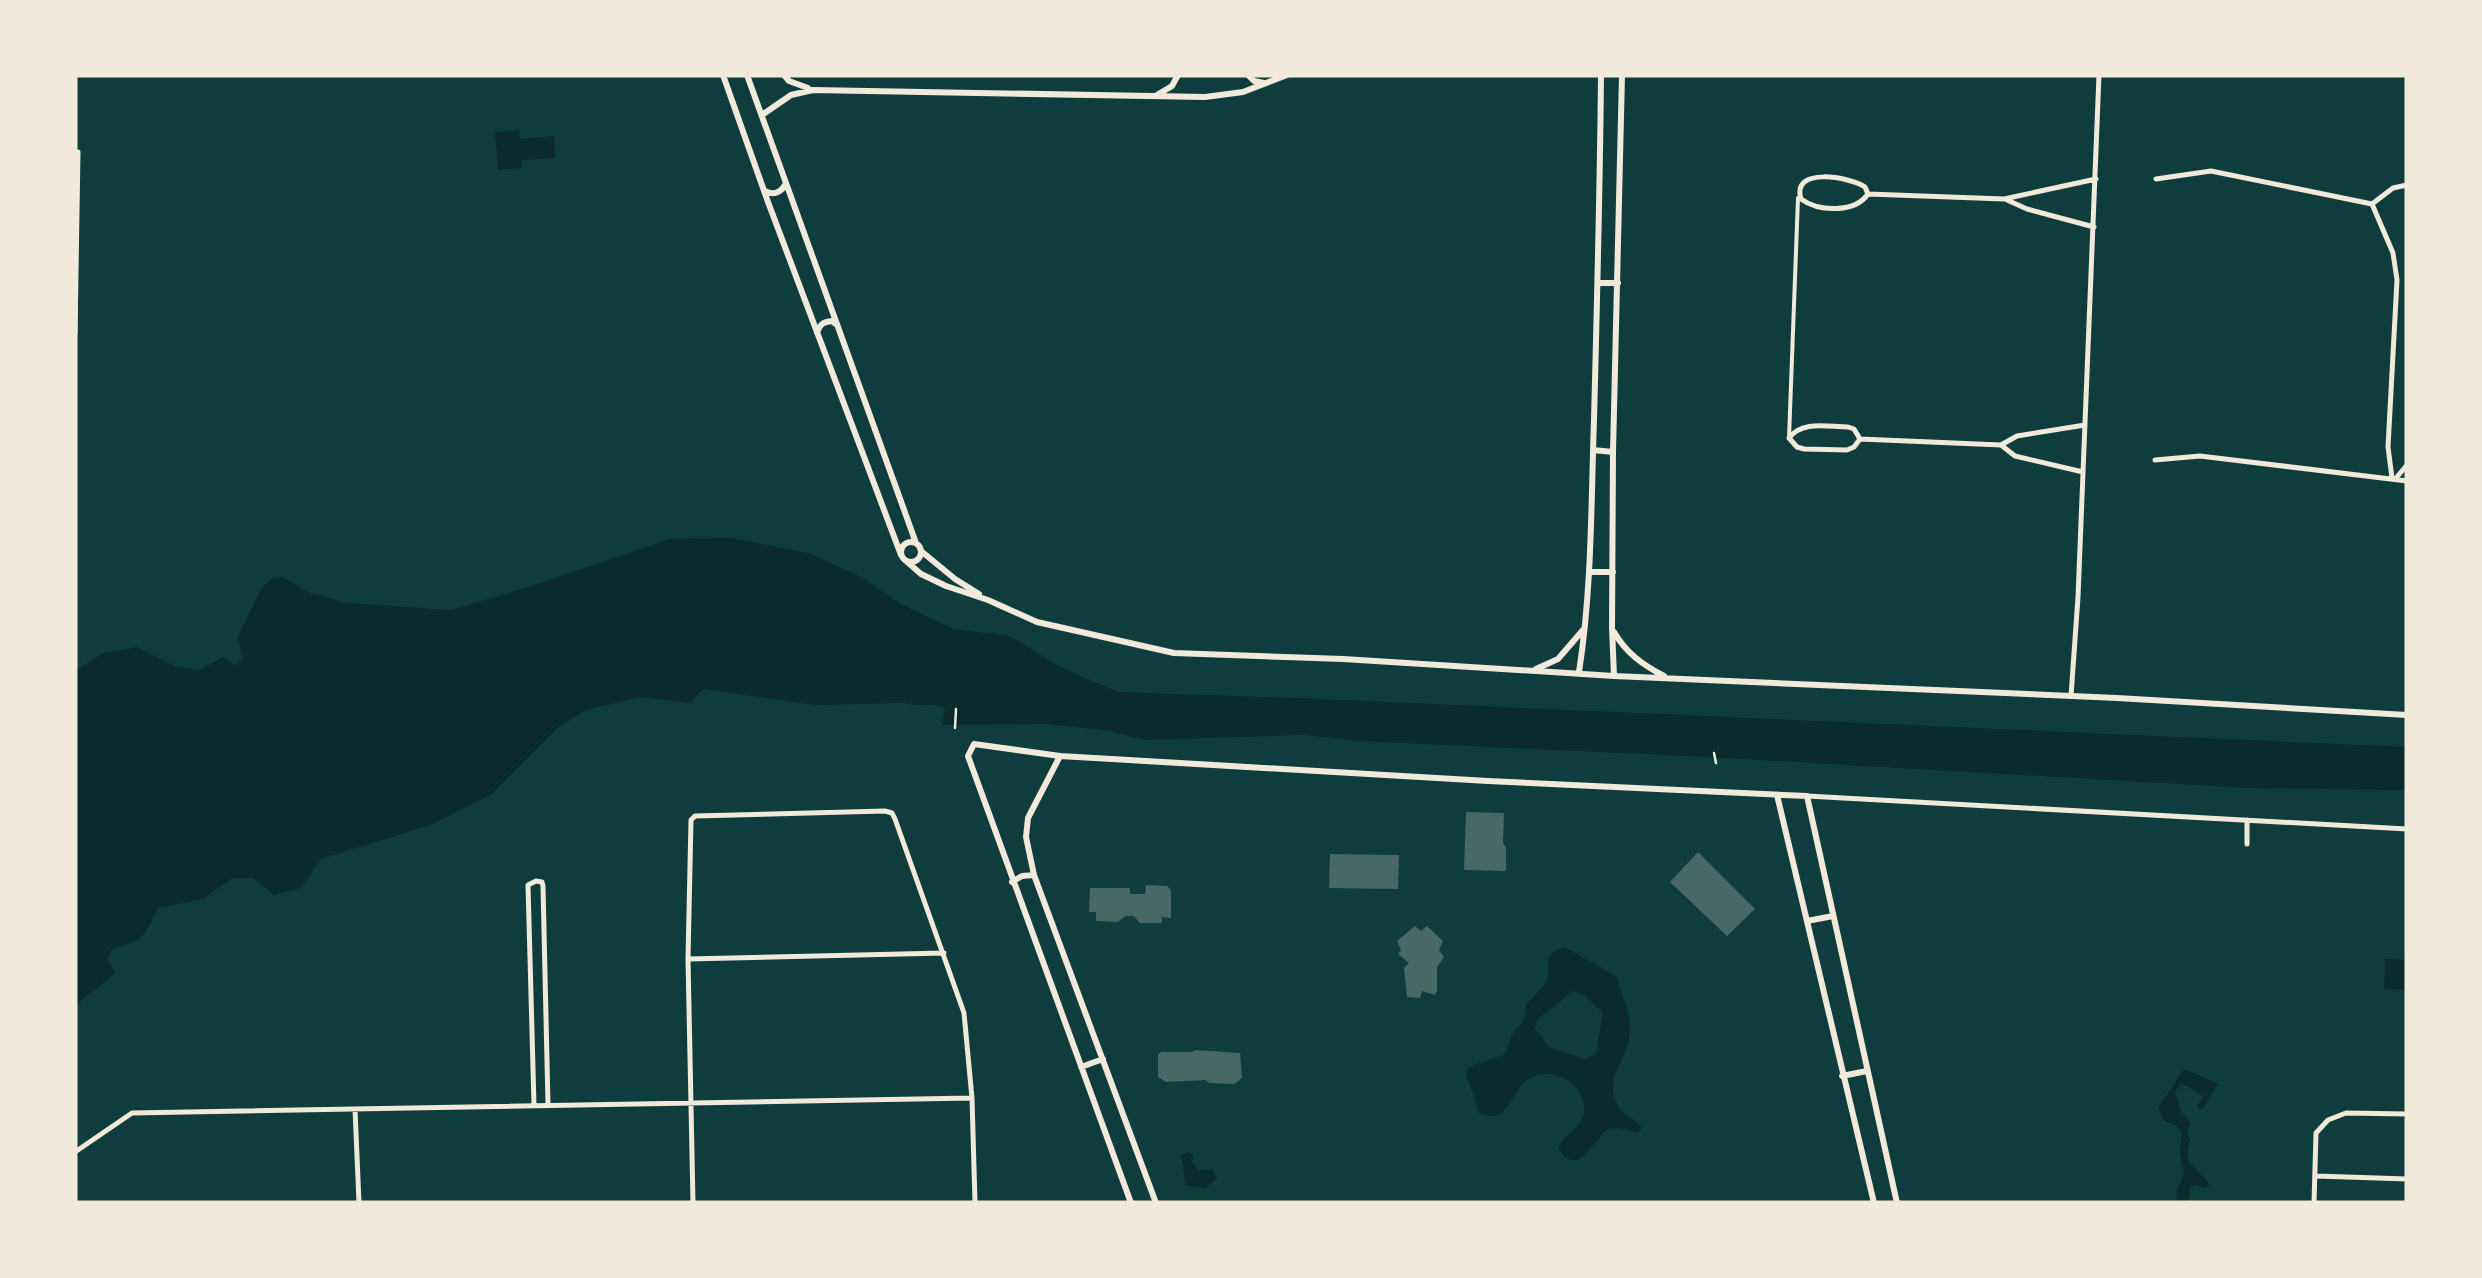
<svg xmlns="http://www.w3.org/2000/svg" width="2482" height="1278" font-family="Mulish,sans-serif">
<style>
.water{fill:#0a2a2b;fill-rule:evenodd}
.building{fill:#486865}
.lines{fill:none;stroke-linecap:round;stroke-linejoin:round}
.path{stroke:#f1e9da;stroke-width:2.5}
.pedestrian{stroke:#f1e9da;stroke-width:4}
.minor{stroke:#f1e9da;stroke-width:5}
.tertiary{stroke:#f1e9da;stroke-width:6}
</style>
<rect width="100%" height="100%" fill="#0f3d3e"/>
<path class="water" d="M519,130L520,139L554,136L556,158L522,160V168L498,170L495,132Z
M732,538L808,553L862,577L899,603L953,629L1010,636L1060,667L1118,692L1320,699L2407,747V790L2248,788L1707,757L1359,741L1305,735L1144,740L1110,731L1047,724L942,725L945,708C932,702 920,708 905,703L815,705L703,689L690,703L641,697L586,710L560,726L492,794L433,824L321,859L301,888L274,895L253,878H233L203,899L159,908L141,939L111,950L107,960L115,973L75,1006V671L101,654L137,647L177,667L200,670L223,657L235,665L242,660L238,637L261,588L271,579L282,577L310,593L348,603L451,610L528,587L670,539Z
M1562,948L1568,949L1616,976C1622,994 1633,1019 1629,1038C1625,1062 1603,1080 1618,1106C1623,1115 1635,1119 1642,1127L1638,1133L1618,1128L1607,1129C1593,1143 1576,1178 1559,1149C1563,1133 1582,1130 1584,1112C1588,1085 1553,1065 1530,1078C1510,1088 1511,1129 1478,1112L1474,1095L1466,1077L1469,1067L1473,1065L1504,1055L1514,1031L1524,1021L1526,1004L1548,981V960L1551,953ZM1573,991L1585,996L1601,1011L1602,1016L1596,1054L1585,1059L1549,1047L1535,1028L1537,1020Z
M2385,959L2407,960V990L2384,989Z
M2183,1070C2188,1070 2213,1081 2218,1084L2202,1110L2197,1107L2203,1096L2181,1083L2175,1092L2181,1112L2190,1122L2187,1136L2190,1140C2181,1168 2200,1167 2210,1186L2204,1188L2196,1185L2191,1186L2188,1203H2176L2177,1189L2184,1175L2180,1155L2181,1132L2176,1126L2163,1120L2159,1107Z
M1189,1152L1193,1155L1192,1162L1198,1170H1212L1217,1178L1205,1189L1185,1185L1183,1164L1180,1155Z"/>
<path class="building" d="M1466,812L1504,813L1503,843L1506,847V871L1464,870Z
M1698,852L1755,909L1727,936L1670,882Z
M1330,854L1399,855L1398,889L1329,888Z
M1146,885L1167,886L1171,890V918L1162,917V923H1140L1134,916H1126L1118,922L1096,921V912H1089L1090,888H1130V894H1145Z
M1415,926L1421,931L1427,926L1443,941L1439,950L1444,957L1437,967V991L1435,995L1422,991L1420,998L1407,997L1404,968L1409,963L1398,954L1401,950L1397,941Z
M1195,1050L1240,1053L1242,1078L1234,1084L1209,1083L1206,1080L1166,1082L1158,1077V1054L1161,1052H1192Z"/>
<g class="lines">
<path class="path" d="M955,728L956,709
M1714,753L1716,763"/>
<path class="pedestrian" d="M1789,438L1798,198"/>
<path class="minor" d="M75,152H78L75,334
M2156,179L2211,171L2372,204L2393,188L2407,185
M1868,194L1865,187C1850,177 1791,166 1801,199C1819,212 1855,213 1868,194L2004,199L2096,179
M2007,200L2027,209L2094,227
M2372,204L2393,253L2397,280L2388,447L2392,478
M1860,439L1854,447L1847,450L1804,449L1797,447L1789,438C1802,420 1828,427 1848,427L1854,429L1860,439L2001,445L2015,456L2083,472
M2001,445L2017,436L2085,425
M2155,460L2200,456L2407,481
M2396,478L2407,465
M2071,696L2078,597L2099,75
M1807,796L2407,829
M2247,820V844
M688,959L944,953
M534,1105L528,885L536,881L542,882L543,886L548,1105
M355,1109L359,1203
M75,1152L132,1113L972,1098
M2316,1176L2407,1179
M693,1203L688,959L691,820L695,816L885,811L892,813L895,819L964,1013L972,1098L975,1203
M2314,1203L2316,1133L2328,1120L2346,1113L2407,1114"/>
<path class="tertiary" d="M723,75L768,202L901,555
M747,75L916,543
M784,75L789,81L808,88
M1248,75L1254,81L1264,83
M1157,95L1172,86L1178,75
M762,115L791,95L813,90L1205,97L1243,92L1287,75
M765,191C774,196 782,192 786,183
M1598,283H1618
M817,333C820,324 823,322 832,321L836,324
M1593,450L1613,452
M901 552a10 10 0 1 1 20 0a10 10 0 1 1-20 0Z
M921,551L955,579L979,594
M905,560L921,574L946,586L988,600L1037,622L1174,653L1343,659L1614,676L2117,698L2407,715
M1589,572H1613
M1614,632C1626,653 1643,665 1664,676
M1536,669L1558,659L1583,630
M1579,672C1592,589 1591,504 1594,420C1597,305 1600,190 1601,75
M1614,676L1612,628L1613,452L1622,75
M1060,756L1028,818L1026,837L1034,875L1156,1203
M1777,795L1874,1203
M1012,882L1022,876L1034,875
M1807,921L1833,916
M1081,1067L1103,1059
M1842,1076L1867,1071
M1131,1203L968,756L974,744L1060,756L1488,781L1807,796L1897,1203"/>
</g>
<rect width="2482" height="1278" fill="none" stroke="#f1e9da" stroke-width="155"/>
</svg>
